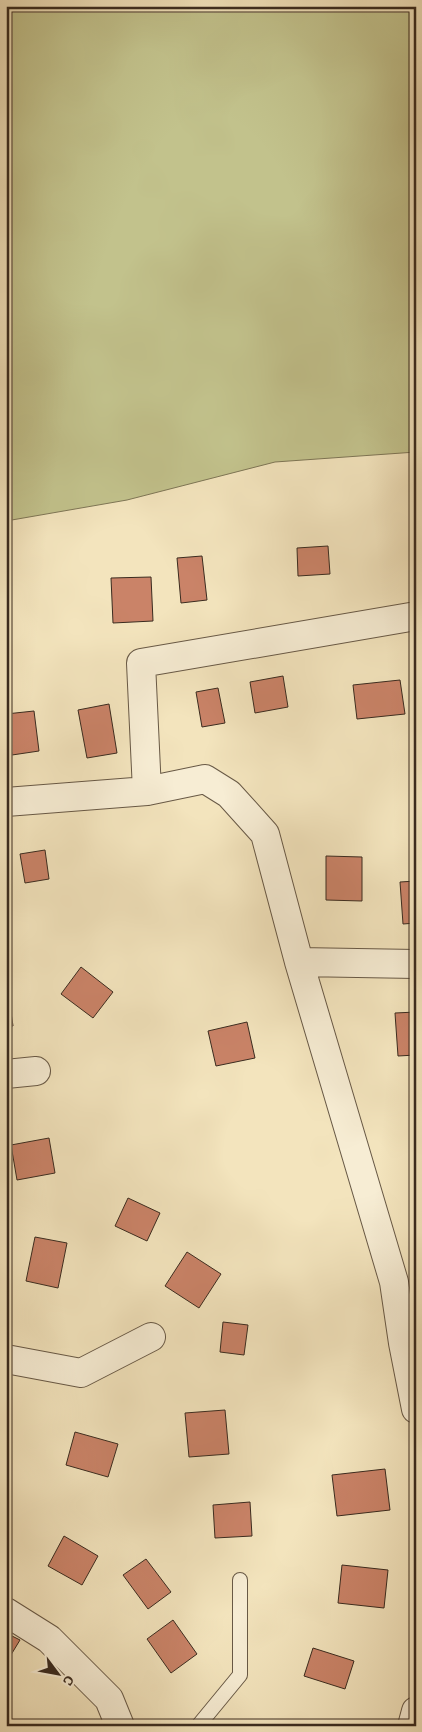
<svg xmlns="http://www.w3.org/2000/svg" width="422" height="1732" font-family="Alegreya,serif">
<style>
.green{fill:#c2c28c;stroke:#7e7656}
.building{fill:#ca8368;stroke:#3a2b1f}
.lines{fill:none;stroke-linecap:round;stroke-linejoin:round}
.lane-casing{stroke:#685946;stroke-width:16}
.street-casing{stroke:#685946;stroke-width:30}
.lane{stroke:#f7edd4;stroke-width:14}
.street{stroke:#f7edd4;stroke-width:28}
</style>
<rect width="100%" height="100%" fill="#f3e4bd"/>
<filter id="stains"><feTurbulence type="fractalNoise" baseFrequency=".004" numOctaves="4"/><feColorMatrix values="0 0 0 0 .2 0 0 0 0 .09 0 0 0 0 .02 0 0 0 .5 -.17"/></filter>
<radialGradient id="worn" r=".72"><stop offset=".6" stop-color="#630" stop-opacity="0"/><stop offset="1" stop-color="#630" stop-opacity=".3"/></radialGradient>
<path class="green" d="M6,6H416V452L275,462L127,500L6,521Z"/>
<path class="building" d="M328,546L330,574L298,576L297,548Z
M202,556L207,600L181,603L177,558Z
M151,577L153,621L113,623L111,578Z
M283,676L288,707L255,713L250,682Z
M400,680L405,714L357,719L353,685Z
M218,688L225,723L202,727L196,692Z
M109,704L117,753L87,758L78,710Z
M34,711L39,751L12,755L6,714Z
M45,850L49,879L25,883L20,854Z
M326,856L362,857V901L326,900Z
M416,881V923L403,924L400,882Z
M81,967L113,992L93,1018L61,994Z
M6,978L13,1026H6Z
M416,1012V1055L398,1056L395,1013Z
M247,1022L255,1058L216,1066L208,1031Z
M49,1138L55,1173L17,1180L11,1145Z
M128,1198L160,1213L147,1241L115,1226Z
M35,1237L67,1243L58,1288L26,1281Z
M187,1252L221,1274L199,1308L165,1286Z
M223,1322L248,1325L244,1355L220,1352Z
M225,1410L229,1454L189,1457L185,1413Z
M75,1432L118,1444L108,1477L66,1465Z
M385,1469L390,1510L337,1516L332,1475Z
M250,1502L252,1536L215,1538L213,1505Z
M64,1536L98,1556L82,1585L48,1566Z
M146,1559L171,1592L148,1609L123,1575Z
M342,1565L388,1570L384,1608L338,1603Z
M173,1620L197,1654L171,1673L147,1639Z
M6,1633L20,1640L6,1663Z
M313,1648L354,1661L345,1689L304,1676Z"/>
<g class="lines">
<g class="lane-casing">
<path id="lane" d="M198,1726L240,1675V1580"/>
</g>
<g class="street-casing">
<path id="street" d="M147,791L141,663L416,616
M6,802L147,791L205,779L229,794L265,834L299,962L394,1282L403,1343L416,1409
M299,962L416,964
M6,1074L36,1071
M6,1359L81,1373L151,1337
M6,1612L49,1639L109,1699L120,1726
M412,1726L416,1711"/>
</g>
<use href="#lane" class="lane"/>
<use href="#street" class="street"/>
</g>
<rect width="422" height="1732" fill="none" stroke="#f3e4bd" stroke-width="25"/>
<rect x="8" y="8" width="407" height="1717" fill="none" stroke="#3a2b1f" stroke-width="2.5"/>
<rect x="12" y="12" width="397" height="1707" fill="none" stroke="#3a2b1f"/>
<g transform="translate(58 1674) rotate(122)" stroke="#f7edd4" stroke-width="4" paint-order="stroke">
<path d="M0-4L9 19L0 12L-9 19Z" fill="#3a2b1f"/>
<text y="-8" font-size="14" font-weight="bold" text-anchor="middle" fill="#3a2b1f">С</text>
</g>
<rect width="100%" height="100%" filter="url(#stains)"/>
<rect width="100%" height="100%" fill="url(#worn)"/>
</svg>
